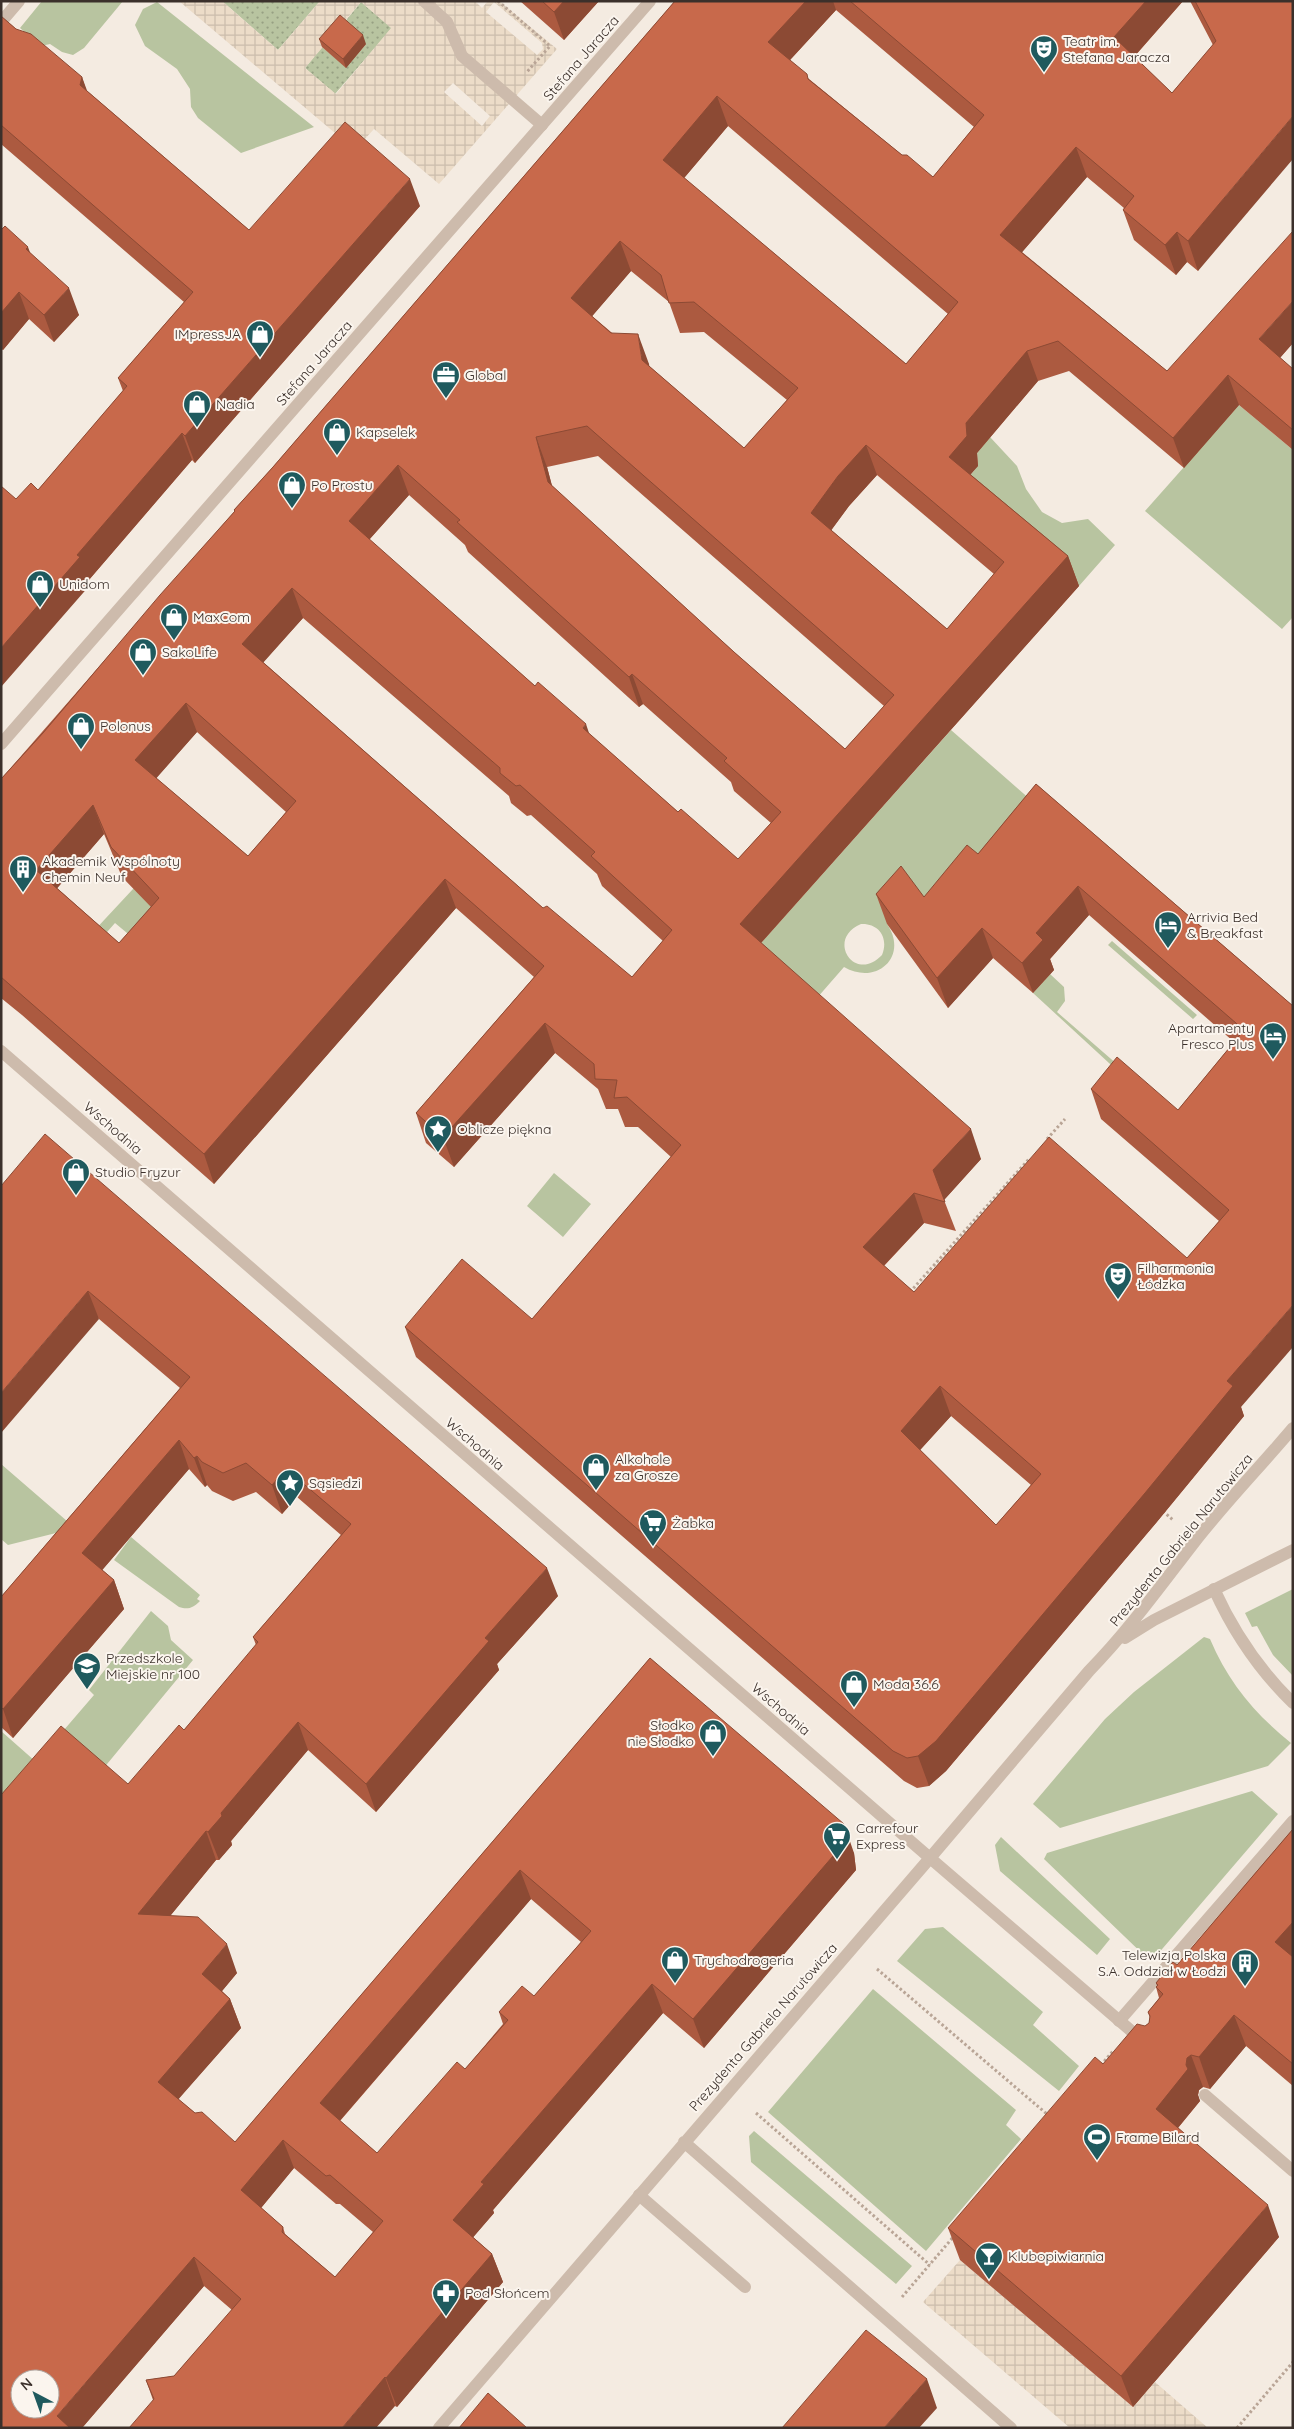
<svg xmlns="http://www.w3.org/2000/svg" width="1294" height="2429" font-family="Quicksand,sans-serif">
<style>
.grass{fill:#b8c4a0;fill-rule:evenodd}
.park{fill:url(#park-dots)}
.plaza{fill:url(#plaza-grid);fill-rule:evenodd}
.lines{fill:none;stroke-linecap:round;stroke-linejoin:round}
.path{stroke:#b9a596;stroke-width:3;stroke-dasharray:2.5 2.5;stroke-linecap:butt}
.service{stroke:#cdbbac;stroke-width:12}
.pedestrian{stroke:#cdbbac;stroke-width:12}
.minor{stroke:#cdbbac;stroke-width:12}
.tertiary{stroke:#cdbbac;stroke-width:12}
.wall{fill:#ac5a40;fill-rule:evenodd}
.shaded-wall{fill:#8c4a34}
.building{fill:#c8694b;stroke:#8c4a34;fill-rule:evenodd}
.labels{text-anchor:middle;stroke-width:4;stroke-linejoin:round;paint-order:stroke}
.poi-label{font-size:14px;fill:#3b302b;stroke:#fbf5ee;text-anchor:start}
.street-label{font-size:14px;fill:#3b302b;stroke:#fbf5ee}
</style>
<defs>
<pattern id="park-dots" width="8" height="8" patternUnits="userSpaceOnUse" patternTransform="scale(1.25)"><rect width="8" height="8" fill="#b8c4a0"/><path d="M2 2h.1M6 6h.1" fill="none" stroke="#97a083" stroke-width="1.8" stroke-linecap="round"/></pattern>
<pattern id="plaza-grid" width="8" height="8" patternUnits="userSpaceOnUse" patternTransform="scale(1.25)"><rect width="8" height="8" fill="#ecdcc8"/><path d="M0 4h8M4 0v8" fill="none" stroke="#cbbdac"/></pattern>
</defs>
<rect width="100%" height="100%" fill="#f4ebe1"/>
<path class="grass" d="M42,1H123L84,48L73,55L62,52L50,44L41,46L20,28Z
M157,2L314,127L241,153L198,118L191,107L190,89L177,69L145,46L135,25L143,9Z
M1239,405L1293,450V617L1282,629L1145,511Z
M990,437L1017,466L1026,489L1042,512L1062,523L1088,519L1115,545L1079,586L960,487L978,466L977,453Z
M951,730L1047,814L887,924C909,956 877,986 844,967L810,1006L751,954ZM861,924C879,923 889,938 882,955C855,984 825,939 861,924Z
M159,855L191,883L139,943L115,923L100,940L92,933L133,889Z
M1112,941L1197,1015L1193,1019L1108,945Z
M1050,974L1064,987L1065,1001L1057,1012L1126,1072L1122,1075L1033,993Z
M554,1173L591,1204L563,1237L527,1206Z
M1,1464L82,1534L60,1532L8,1545L1,1539Z
M131,1537L200,1595L197,1599L200,1601C193,1608 188,1610 179,1607L114,1560Z
M1293,1589V1676L1273,1655L1257,1626L1252,1627L1245,1613Z
M151,1611L168,1626L171,1640L193,1660L98,1775L1,1811V1731L35,1761L45,1752L94,1695L89,1690Z
M1204,1637L1210,1639C1228,1682 1255,1714 1291,1743L1268,1766L1060,1828L1033,1804L1105,1719L1134,1692Z
M1252,1791L1278,1814L1151,1962L1044,1859L1047,1853Z
M1001,1837L1110,1939L1097,1955L1000,1871L995,1845Z
M943,1927L1043,2012L1033,2025L1079,2066L1059,2091L897,1961L925,1929Z
M873,1989L1016,2110L1006,2125L1021,2139L926,2251L768,2112Z
M754,2131L912,2266L896,2284L751,2162L749,2136Z"/>
<path class="park" d="M222,1H320L278,50Z
M361,2L392,28L335,94L305,68L322,47L346,67L366,44L343,24Z"/>
<path class="plaza" d="M179,1H222L278,50L320,1H475L482,8L488,1H499L557,49L439,184L374,129L355,150ZM361,2L391,28L336,94L305,68ZM494,2L542,43L543,49L537,55L486,12ZM453,83L490,116L482,126L444,92Z
M960,2260L1133,2407L1155,2382L1208,2428H1070L923,2302Z"/>
<g class="lines">
<path class="path" d="M498,1L550,46L526,73
M1047,1139L1065,1119
M910,1292L1029,1159
M1163,1511L1174,1521
M877,1969L1048,2115
M1101,2065L1113,2051
M756,2113L930,2265
M902,2297L955,2235
M1237,2428L1293,2362"/>
<path class="service" d="M1,22L19,1
M1214,1589C1234,1633 1259,1670 1293,1703
M1119,2021L1293,1821
M639,2195L745,2287"/>
<path class="pedestrian" d="M424,1L447,22L462,56L542,125"/>
<path class="minor" d="M1205,2095L1293,2171
M684,2142L1011,2428
M439,2428L930,1858L1143,2041"/>
<path class="tertiary" d="M1,744L650,1
M1,1051L930,1858L1089,1671C1128,1631 1159,1588 1193,1544C1224,1504 1260,1467 1293,1428
M1125,1638L1154,1620L1293,1550"/>
</g>
<path class="wall" d="M520,1H599L564,40Z
M675,1H1183L1134,57L1172,93L1213,45L1190,1H1293L1198,271L1187,262L1176,275L1134,240L1123,210L1124,208L1087,177L1022,252L1167,371L1293,343L1280,358L1293,369V450L1239,405L1184,468L1069,371L1038,381L977,453L978,466L970,474L1068,556L1079,586L761,943L981,1159L944,1200L956,1231L924,1223L884,1266L914,1292L1187,1258L1219,1221L1101,1119L1091,1089L1178,1110L1234,1042L1089,915L1050,959L1054,970L1033,993L993,958L948,1008L887,924L876,894L924,897L978,854L1036,784L1293,1006L1241,1407L1244,1416L1156,1523L946,1771L929,1786L917,1788L904,1781L416,1357L405,1327L532,1319L671,1157L638,1127H625L618,1109H606L598,1089L555,1053L454,1167L426,1143L416,1113L534,977L456,908L214,1184L22,1015L1,998V779L234,512V510L273,467ZM836,10L974,127L933,177L902,155L809,79L790,60ZM728,126L948,314L906,364L684,178ZM631,271L669,302L680,333L704,332L787,400L744,448L649,366V364L592,316ZM598,456L884,706L845,749L734,652L552,486L547,467ZM877,475L994,574L947,629L831,530L849,506ZM409,495L465,545L468,552L639,707L643,704L731,782L734,791L771,823L738,859L678,812L369,540ZM303,618L509,796L511,803L527,816L531,815L597,874L602,886L663,941L632,977L543,908L263,662ZM197,732L286,812L248,856L156,778ZM104,834L122,877L151,907L119,943L57,888ZM951,1416L1031,1485L996,1525L920,1450Z
M1,16L16,29L82,77L86,90L249,230L420,206L195,463L192,460L88,581L90,585L16,499L38,490L123,391L118,378L184,302L1,144Z
M319,39L366,44L346,68L322,47Z
M1,228L31,254L79,315L54,342L29,319L3,350L1,349Z
M1,1186L558,1596L497,1664L499,1670L376,1812L308,1750L231,1841L232,1845L219,1860H216L170,1916L237,1973L222,1991L230,1999L241,2028L178,2099L195,2113L235,2142L650,1658L854,1853L856,1870L704,2048L663,2013L493,2210L494,2213L473,2237L492,2254L503,2282L397,2407L395,2406L153,2400L146,2380L174,2376L232,2310L204,2286L82,2428L128,1784L184,1730L256,1645L253,1637L341,1535L297,1497L282,1514L256,1492L233,1501L212,1491L207,1485L205,1487L189,1469L102,1570L114,1580L124,1609L13,1738L1,1727V1597L180,1388L99,1319ZM531,1899L581,1942L534,1996L499,2012L503,2024L465,2069L377,2153L340,2121ZM294,2168L336,2204H340L373,2232L335,2277L285,2234L283,2227L261,2208Z
M1293,1829V2086L1246,2046L1210,2089L1203,2087L1199,2090L1198,2095L1200,2101L1178,2128L1279,2237L1133,2407L960,2260L948,2228L1103,2064L1145,2026L1149,2023L1150,2018L1148,2012L1159,1998L1156,1987L1157,1986L1156,1983L1177,1965Z"/>
<path class="shaded-wall" d="M564,1H599L564,40L554,12Z
M806,1H833L836,10L779,72L768,42Z
M1146,1H1183L1125,67L1114,37Z
M363,35L366,44L346,68L343,59Z
M82,77L92,104L80,85Z
M717,96L728,126L674,190L663,160Z
M1293,116V159L1198,271L1188,241Z
M1076,147L1087,177L1011,265L1000,235Z
M410,179L420,206L195,463L185,436Z
M1177,232L1187,262L1176,275L1165,245Z
M620,241L631,271L582,328L571,298Z
M28,247L38,274L26,249Z
M69,288L79,315L54,342L44,315Z
M19,292L29,319L3,350L1,346V313Z
M1293,301V343L1270,369L1259,339Z
M638,334L649,364L653,390L642,360Z
M1027,351L1038,381L977,453L978,466L960,487L949,457L966,423Z
M1228,375L1239,405L1184,468L1173,438Z
M182,433L192,460L88,581L90,585L1,687V648L77,555Z
M536,437L547,467L559,512L548,482Z
M866,445L877,475L849,506L822,543L811,513L838,476Z
M398,465L409,495L359,551L349,521Z
M1068,556L1079,586L751,954L740,924Z
M292,588L303,618L253,674L242,644Z
M632,674L643,704L639,707L629,677Z
M186,703L197,732L146,790L135,760Z
M586,724L596,754L583,728Z
M93,805L104,834L47,900L36,870Z
M445,879L456,908L214,1184L204,1154Z
M1078,886L1089,915L1050,959L1054,970L1033,993L1022,963L1036,933Z
M982,928L993,958L948,1008L937,978Z
M545,1023L555,1053L454,1167L443,1137Z
M971,1129L981,1159L944,1200L933,1170Z
M914,1193L924,1223L873,1277L863,1247Z
M88,1291L99,1319L1,1433V1393Z
M1293,1305V1347L1241,1407L1244,1416L1156,1523L946,1771L929,1786L918,1756L1227,1381Z
M940,1386L951,1416L911,1460L901,1431Z
M179,1440L189,1469L92,1582L82,1553Z
M197,1456L207,1485L205,1487L194,1458Z
M286,1469L297,1497L282,1514L272,1485Z
M547,1568L558,1596L497,1664L499,1670L376,1812L366,1784L485,1638Z
M114,1580L124,1609L13,1738L3,1709Z
M298,1722L308,1750L231,1841L232,1845L219,1860L208,1832L221,1813Z
M844,1824L854,1853L856,1870L704,2048L693,2019Z
M206,1831L216,1860L148,1943L138,1914Z
M520,1870L531,1899L330,2132L320,2103Z
M1293,1922V1967L1275,1942Z
M227,1944L237,1973L212,2003L202,1974Z
M652,1984L663,2013L493,2210L494,2213L464,2248L453,2220L481,2182Z
M230,1999L241,2028L169,2110L158,2082Z
M1234,2015L1246,2046L1210,2089L1199,2057Z
M1191,2055L1203,2087L1199,2090L1198,2095L1200,2101L1167,2141L1156,2109L1186,2065L1187,2058Z
M283,2140L294,2168L252,2219L241,2190Z
M1268,2205L1279,2237L1133,2407L1121,2376Z
M492,2254L503,2282L397,2407L386,2378Z
M194,2257L204,2286L82,2428H61L57,2416Z
M385,2377L395,2406L376,2428H342Z
M927,2379L937,2408L919,2428H884Z"/>
<path class="building" d="M542,1H564L554,12Z
M675,1H806L768,42L807,74L808,79L902,155H907L933,177L984,115L850,1H1146L1114,37L1172,93L1216,41L1195,1H1293V116L1188,241L1177,232L1165,245L1123,210L1134,196L1076,147L1000,235L1167,371L1293,231V301L1259,339L1293,369V430L1228,375L1173,438L1058,341L1027,351L966,423L967,436L949,457L1068,556L740,924L971,1129L933,1170L945,1202L914,1193L863,1247L914,1292L1049,1137L1187,1258L1229,1210L1091,1089L1117,1057L1178,1110L1244,1030L1078,886L1036,933L1043,940L1022,963L982,928L937,978L876,894L901,866L924,897L967,845L978,854L1036,784L1293,1006V1305L1227,1381L1233,1386L1145,1493L936,1741L918,1756L907,1758L893,1751L405,1327L462,1259L532,1319L681,1145L627,1097L614,1098L617,1080L595,1079L594,1064L545,1023L443,1137L416,1113L544,966L445,879L204,1154L1,977V779L43,733L160,595L235,511L234,510L273,467ZM717,96L958,302L906,364L663,160ZM620,241L661,275L669,303L694,302L798,388L744,448L642,360L638,334L611,333L571,298ZM587,426L894,695L845,749L734,652L548,482L536,437ZM866,445L1004,562L947,629L811,513L838,476ZM398,465L460,520L457,522L629,677L632,674L727,758L724,761L781,812L738,859L681,809L678,812L583,728L586,724L538,682L535,686L349,521ZM292,588L500,768V773L516,786L520,785L595,852L591,856L672,930L632,977L547,906L543,908L242,644ZM186,703L296,801L248,856L135,760ZM93,805L111,847L159,898L119,943L36,870ZM940,1386L1041,1474L996,1525L901,1431Z
M340,15L363,35L343,59L319,39Z
M1,16L16,29L31,34L82,77L80,85L249,230L345,122L410,179L185,436L182,433L77,555L80,557L1,648V486L16,499L31,483L38,490L127,386L118,378L193,292L1,125Z
M5,226L28,247L26,249L69,288L44,315L19,292L1,313V228L2,229Z
M45,1134L547,1568L485,1638L489,1641L366,1784L298,1722L221,1813L222,1816L208,1832L206,1831L138,1914L198,1917L227,1944L202,1974L230,1999L158,2082L195,2113L202,2112L235,2142L650,1658L844,1824L845,1842L693,2019L652,1984L481,2182L484,2184L453,2220L492,2254L386,2378L385,2377L342,2428H129L154,2399L146,2380L174,2376L241,2299L194,2257L57,2416L70,2428H1V1795L61,1726L128,1784L179,1725L184,1730L258,1642L253,1637L351,1524L286,1469L272,1485L246,1463L223,1473L202,1462L197,1456L194,1458L179,1440L82,1553L114,1580L3,1709L1,1707V1597L190,1377L88,1291L1,1393V1186ZM520,1870L591,1931L534,1996L522,1986L499,2012L508,2020L465,2069L457,2062L377,2153L320,2103ZM283,2140L326,2176L330,2175L383,2221L335,2277L282,2232L283,2227L241,2190ZM20,2379H50V2409H20Z
M1293,1829V1922L1275,1942L1293,1957V2064L1234,2015L1199,2057L1191,2055L1187,2058L1186,2065L1188,2069L1156,2109L1268,2205L1121,2376L948,2228L1095,2057L1103,2064L1137,2024L1145,2026L1149,2023L1150,2016L1148,2012L1163,1994L1156,1987L1158,1985L1156,1983L1173,1962L1177,1965Z
M866,2330L927,2379L884,2428H782Z
M488,2393L527,2428H459Z"/>
<defs>
<g id="theatre-pin" transform="scale(1.4375)"><path d="M0 17L-7.5 6A9.5 9.5 0 1 1 7.5 6Z" fill="#1f5a5e" stroke="#fbf5ee"/><path d="M-5-5.5Q0-4 5-5.5V0Q5 5 0 6Q-5 5-5 0ZM-3.3-2.5H-1v1.5H-3.3ZM1-2.5H3.3v1.5H1ZM-2.8 1Q0 5.5 2.8 1Z" fill="#fff"/></g>
<g id="shop-pin" transform="scale(1.4375)"><path d="M0 17L-7.5 6A9.5 9.5 0 1 1 7.5 6Z" fill="#1f5a5e" stroke="#fbf5ee"/><path d="M-5-2.5h2.3a2.7 3.5 0 0 1 5.4 0H5L5.5 6h-11ZM-1.5-2.5h3a1.5 2.3 0 0 0-3 0Z" fill="#fff"/></g>
<g id="office-pin" transform="scale(1.4375)"><path d="M0 17L-7.5 6A9.5 9.5 0 1 1 7.5 6Z" fill="#1f5a5e" stroke="#fbf5ee"/><path d="M-6-3h4V-5.5h4V-3h4V5H-6ZM-1-4.5V-3h2v-1.5ZM-6 0V1H6V0Z" fill="#fff"/></g>
<g id="building-pin" transform="scale(1.4375)"><path d="M0 17L-7.5 6A9.5 9.5 0 1 1 7.5 6Z" fill="#1f5a5e" stroke="#fbf5ee"/><path d="M-4-6H4V6H1V3H-1V6H-4ZM-2.5-4.3h1.7v1.8h-1.7ZM.8-4.3h1.7v1.8H.8ZM-2.5-1h1.7V.8h-1.7ZM.8-1h1.7V.8H.8Z" fill="#fff"/></g>
<g id="hotel-pin" transform="scale(1.4375)"><path d="M0 17L-7.5 6A9.5 9.5 0 1 1 7.5 6Z" fill="#1f5a5e" stroke="#fbf5ee"/><path d="M-6-4.5h1.5V1H6V5H4.5V3h-9V5H-6ZM-4 0a1.8 1.8 0 1 1 3.6 0ZM.5 0V-2.5h3Q6-2.5 6 0Z" fill="#fff"/></g>
<g id="sight-pin" transform="scale(1.4375)"><path d="M0 17L-7.5 6A9.5 9.5 0 1 1 7.5 6Z" fill="#1f5a5e" stroke="#fbf5ee"/><path d="M0-6L1.8-2.2L6-1.7L2.9 1.2L3.7 5.4L0 3.3L-3.7 5.4L-2.9 1.2L-6-1.7L-1.8-2.2Z" fill="#fff"/></g>
<g id="supermarket-pin" transform="scale(1.4375)"><path d="M0 17L-7.5 6A9.5 9.5 0 1 1 7.5 6Z" fill="#1f5a5e" stroke="#fbf5ee"/><path d="M-6-5.5h2.5l.6 2H6L4.5 2H-2.5L-4.4-4H-6ZM-1.5 3.2a1.3 1.3 0 1 0 .1 0ZM3 3.2a1.3 1.3 0 1 0 .1 0Z" fill="#fff"/></g>
<g id="school-pin" transform="scale(1.4375)"><path d="M0 17L-7.5 6A9.5 9.5 0 1 1 7.5 6Z" fill="#1f5a5e" stroke="#fbf5ee"/><path d="M0-5L7-2L0 1L-7-2ZM-4 1L0 2.5L4 1V4Q0 6-4 4Z" fill="#fff"/></g>
<g id="stadium-pin" transform="scale(1.4375)"><path d="M0 17L-7.5 6A9.5 9.5 0 1 1 7.5 6Z" fill="#1f5a5e" stroke="#fbf5ee"/><path d="M0-5a6.5 5 0 1 0 0 10a6.5 5 0 1 0 0-10ZM-3.5-1.8h7v3.6h-7Z" fill="#fff"/></g>
<g id="bar-pin" transform="scale(1.4375)"><path d="M0 17L-7.5 6A9.5 9.5 0 1 1 7.5 6Z" fill="#1f5a5e" stroke="#fbf5ee"/><path d="M-6-5H6L.8 .8V4.5H3.5V6h-7V4.5H-.8V.8Z" fill="#fff"/></g>
<g id="pharmacy-pin" transform="scale(1.4375)"><path d="M0 17L-7.5 6A9.5 9.5 0 1 1 7.5 6Z" fill="#1f5a5e" stroke="#fbf5ee"/><path d="M-2-6h4v4h4v4h-4v4h-4v-4h-4v-4h4Z" fill="#fff"/></g>
</defs>
<g fill-rule="evenodd">
<use href="#theatre-pin" x="1044" y="49"/>
<use href="#shop-pin" x="260" y="334"/>
<use href="#office-pin" x="446" y="375"/>
<use href="#shop-pin" x="197" y="404"/>
<use href="#shop-pin" x="337" y="432"/>
<use href="#shop-pin" x="292" y="485"/>
<use href="#shop-pin" x="40" y="584"/>
<use href="#shop-pin" x="174" y="617"/>
<use href="#shop-pin" x="143" y="652"/>
<use href="#shop-pin" x="81" y="726"/>
<use href="#building-pin" x="23" y="869"/>
<use href="#hotel-pin" x="1168" y="925"/>
<use href="#hotel-pin" x="1273" y="1036"/>
<use href="#sight-pin" x="438" y="1129"/>
<use href="#shop-pin" x="76" y="1172"/>
<use href="#theatre-pin" x="1118" y="1276"/>
<use href="#shop-pin" x="596" y="1467"/>
<use href="#sight-pin" x="290" y="1483"/>
<use href="#supermarket-pin" x="653" y="1523"/>
<use href="#school-pin" x="87" y="1666"/>
<use href="#shop-pin" x="854" y="1684"/>
<use href="#shop-pin" x="713" y="1733"/>
<use href="#supermarket-pin" x="837" y="1836"/>
<use href="#shop-pin" x="675" y="1960"/>
<use href="#building-pin" x="1245" y="1963"/>
<use href="#stadium-pin" x="1097" y="2137"/>
<use href="#bar-pin" x="989" y="2256"/>
<use href="#pharmacy-pin" x="446" y="2293"/>
</g>
<g class="labels">
<g class="poi-label">
<text x="1063" y="46">Teatr im.<tspan x="1063" dy="16">Stefana Jaracza</tspan></text>
<text x="241" y="339" text-anchor="end">IMpressJA</text>
<text x="465" y="380">Global</text>
<text x="216" y="409">Nadia</text>
<text x="356" y="437">Kapselek</text>
<text x="311" y="490">Po Prostu</text>
<text x="59" y="589">Unidom</text>
<text x="193" y="622">MaxCom</text>
<text x="162" y="657">SakoLife</text>
<text x="100" y="731">Polonus</text>
<text x="42" y="866">Akademik Wspólnoty<tspan x="42" dy="16">Chemin Neuf</tspan></text>
<text x="1187" y="922">Arrivia Bed<tspan x="1187" dy="16">&amp; Breakfast</tspan></text>
<text x="1254" y="1033" text-anchor="end">Apartamenty<tspan x="1254" dy="16">Fresco Plus</tspan></text>
<text x="457" y="1134">Oblicze piękna</text>
<text x="95" y="1177">Studio Fryzur</text>
<text x="1137" y="1273">Filharmonia<tspan x="1137" dy="16">Łódzka</tspan></text>
<text x="615" y="1464">Alkohole<tspan x="615" dy="16">za Grosze</tspan></text>
<text x="309" y="1488">Sąsiedzi</text>
<text x="672" y="1528">Żabka</text>
<text x="106" y="1663">Przedszkole<tspan x="106" dy="16">Miejskie nr 100</tspan></text>
<text x="873" y="1689">Moda 36.6</text>
<text x="694" y="1730" text-anchor="end">Słodko<tspan x="694" dy="16">nie Słodko</tspan></text>
<text x="856" y="1833">Carrefour<tspan x="856" dy="16">Express</tspan></text>
<text x="1226" y="1960" text-anchor="end">Telewizja Polska<tspan x="1226" dy="16">S.A. Oddział w Łodzi</tspan></text>
<text x="694" y="1965">Trychodrogeria</text>
<text x="1116" y="2142">Frame Bilard</text>
<text x="1008" y="2261">Klubopiwiarnia</text>
<text x="465" y="2298">Pod Słońcem</text>
</g>
<g class="street-label">
<text transform="translate(581 58) rotate(-49)" y="5">Stefana Jaracza</text>
<text transform="translate(314 363) rotate(-49)" y="5">Stefana Jaracza</text>
<text transform="translate(113 1128) rotate(41)" y="5">Wschodnia</text>
<text transform="translate(475 1444) rotate(41)" y="5">Wschodnia</text>
<text transform="translate(1181 1540) rotate(-51)" y="5">Prezydenta Gabriela Narutowicza</text>
<text transform="translate(781 1709) rotate(41)" y="5">Wschodnia</text>
<text transform="translate(763 2027) rotate(-49)" y="5">Prezydenta Gabriela Narutowicza</text>
</g>
</g>
<rect width="1294" height="2429" fill="none" stroke="#3b302b" stroke-width="5"/>
<g transform="translate(35 2394) rotate(319)"><circle r="24" fill="#fbf5ee" stroke="#aea6a0"/>
<path d="M0-4L9 19L0 12L-9 19Z" fill="#1f5a5e"/>
<text y="-8" font-size="14" font-weight="bold" text-anchor="middle" fill="#3b302b">N</text>
</g>
</svg>
